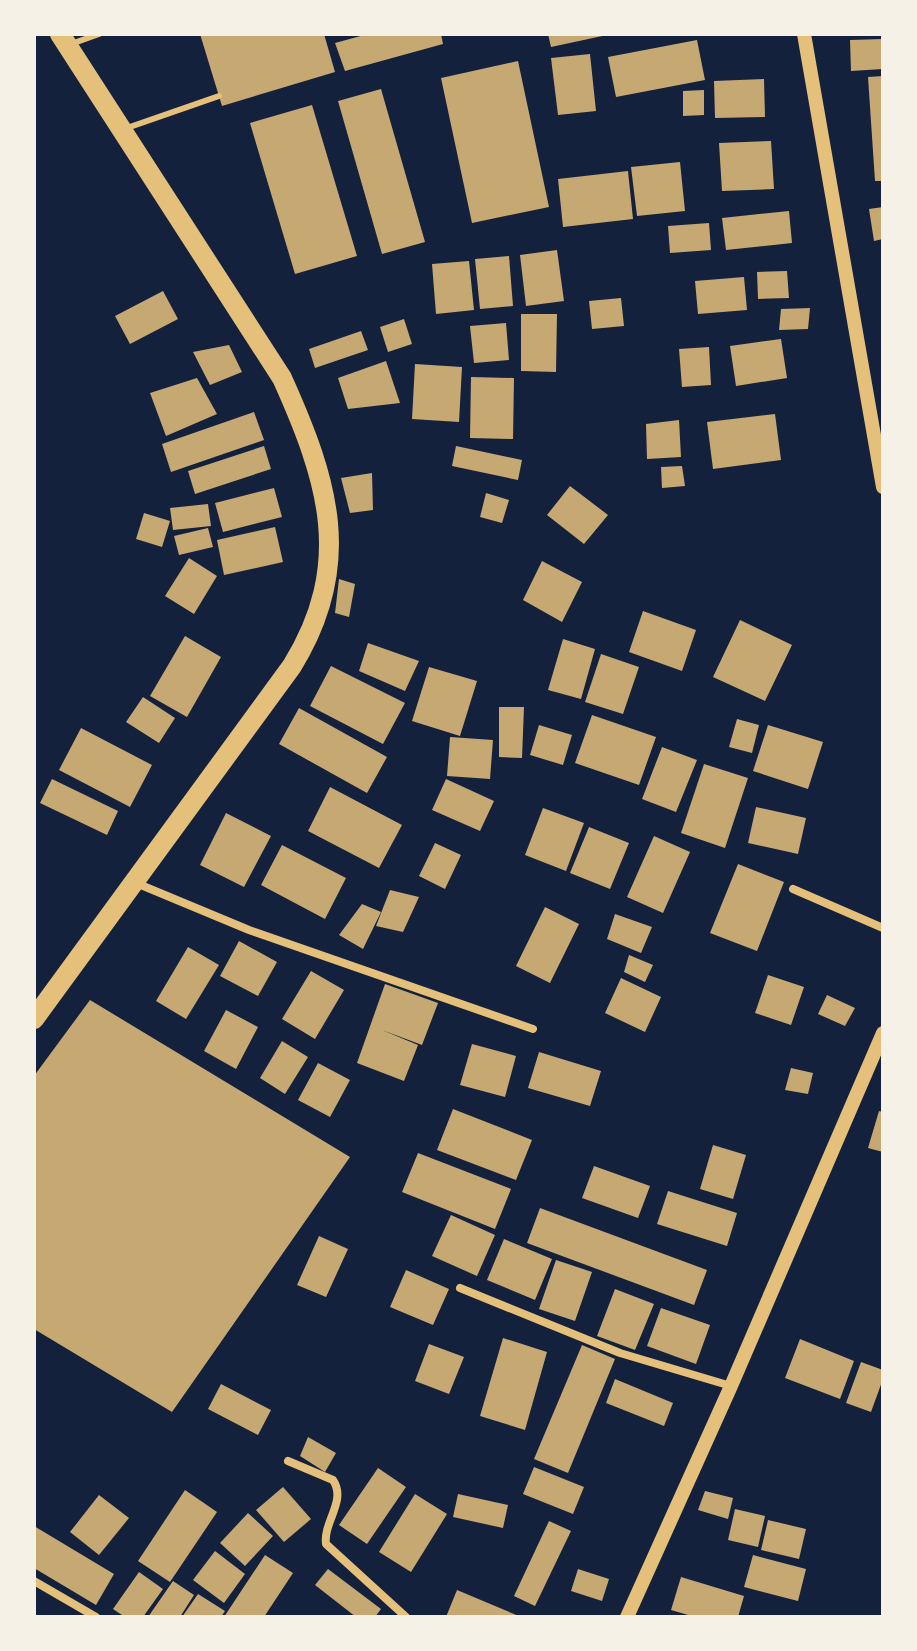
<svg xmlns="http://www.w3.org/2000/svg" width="917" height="1651" font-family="'Source Sans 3',sans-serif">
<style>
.building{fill:#c6a872}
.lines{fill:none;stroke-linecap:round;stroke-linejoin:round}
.service{stroke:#e5c07b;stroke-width:6}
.minor{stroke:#e5c07b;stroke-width:8}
.tertiary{stroke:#e5c07b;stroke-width:14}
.trunk{stroke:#e5c07b;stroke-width:20}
</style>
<rect width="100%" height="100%" fill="#14213d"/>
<path class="building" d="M200,34H324L335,72L222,106Z
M368,34H441L443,44L345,71L335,43Z
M548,34H607V35L551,47Z
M883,39V69L851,71L850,40Z
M697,40L705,80L616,97L608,57Z
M590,54L596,111L558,115L551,58Z
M518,61L549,207L472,223L441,78Z
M883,76V181H875L868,77Z
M764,79L765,117L715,118L714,81Z
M381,89L425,242L382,254L338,101Z
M704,90V115L683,116V91Z
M312,105L357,256L295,274L250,123Z
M771,141L774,189L722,191L719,143Z
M680,162L685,211L637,216L631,167Z
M628,171L633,219L563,227L558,179Z
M883,207V239L874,241L869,209Z
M789,211L792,243L726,250L722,218Z
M709,223L711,250L670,253L668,226Z
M557,250L564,301L526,306L520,255Z
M509,256L513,306L480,309L475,259Z
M469,261L474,310L436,314L432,264Z
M787,271L789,298L758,299L757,272Z
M744,277L747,310L698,314L695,281Z
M163,291L178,319L130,344L115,316Z
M621,298L624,326L592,329L589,301Z
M810,308L808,329L779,330L781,309Z
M521,314H557L556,372L521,371Z
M404,319L412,344L388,352L380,327Z
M506,323L509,360L474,363L470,326Z
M361,331L368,350L315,368L309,349Z
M781,339L787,378L736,386L730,346Z
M229,345L242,372L210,385L193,352Z
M709,347L711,385L682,387L679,349Z
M386,361L400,403L348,409L338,378Z
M415,364L462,367L459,422L412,419Z
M471,377L514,378L513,439L470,438Z
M197,378L217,414L166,436L150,393Z
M254,412L264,440L171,472L162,444Z
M775,414L781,460L713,469L707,422Z
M679,420L681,457L647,459L646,424Z
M264,446L271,469L195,494L188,471Z
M456,446L522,460L518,480L452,466Z
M682,466L685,486L662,488L661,467Z
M372,473L373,510L350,513L341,478Z
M570,486L608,515L584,544L547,515Z
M274,488L282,517L223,532L215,503Z
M486,493L509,500L502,523L480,517Z
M208,504L211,526L173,530L170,508Z
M144,513L170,521L162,547L136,539Z
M275,527L283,562L224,575L217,540Z
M208,528L213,547L179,555L174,536Z
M189,558L217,576L194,614L165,596Z
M542,561L582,582L562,622L523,600Z
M339,579L355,584L349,617L335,613Z
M643,611L696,630L682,671L629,652Z
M740,620L792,645L765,701L713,677Z
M185,636L221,657L187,717L150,696Z
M563,639L595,649L581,699L548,690Z
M368,643L419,661L405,691L359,671Z
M601,654L639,667L623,714L585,702Z
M331,666L405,703L383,744L310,706Z
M429,667L477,681L460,736L412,721Z
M143,697L175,718L159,743L126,722Z
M499,707H524L522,758L499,757Z
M299,708L387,757L367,793L279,744Z
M592,715L656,737L639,785L575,763Z
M737,719L759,725L752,753L729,747Z
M539,725L572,735L563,765L530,755Z
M768,725L823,742L808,789L753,771Z
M81,728L152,765L130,807L59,770Z
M450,737L493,740L490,779L447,776Z
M662,747L697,760L676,812L642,799Z
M704,764L748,778L725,848L681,833Z
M52,779L118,811L107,835L40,803Z
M446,779L494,801L480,831L432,810Z
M330,787L402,825L379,868L308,831Z
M756,807L806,818L798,854L748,843Z
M543,808L584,823L566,871L525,855Z
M226,813L271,836L244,887L200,865Z
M589,827L629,843L610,889L570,873Z
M654,836L690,852L663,913L627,897Z
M435,843L461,855L445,889L419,876Z
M282,845L346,878L325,919L261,885Z
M738,864L784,882L757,951L710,933Z
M390,890L419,897L403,932L376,926Z
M362,904L381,912L363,949L339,935Z
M545,907L579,924L550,983L516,966Z
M615,914L652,927L641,953L607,939Z
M239,941L277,962L258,996L220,976Z
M188,947L219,965L186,1019L156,1001Z
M629,955L653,965L645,982L624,972Z
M311,971L344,990L315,1039L282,1019Z
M768,975L804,987L791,1025L755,1013Z
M621,978L661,997L645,1032L605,1013Z
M385,984L438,1003L422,1045L382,1030L418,1045L404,1081L357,1063Z
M827,995L855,1008L845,1026L818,1014Z
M90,1000L350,1157L172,1412L34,1329V1076Z
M226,1010L258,1027L236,1069L204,1051Z
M282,1041L308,1057L285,1094L260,1078Z
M472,1044L516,1056L505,1097L460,1085Z
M539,1052L601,1071L590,1106L528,1088Z
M318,1063L350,1080L330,1117L298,1100Z
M791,1068L813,1073L808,1094L785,1090Z
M453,1109L532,1140L516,1180L437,1150Z
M879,1111L883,1112V1152L868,1148Z
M713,1145L746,1155L733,1199L700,1189Z
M418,1153L511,1189L495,1229L402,1192Z
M594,1166L650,1186L638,1218L582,1198Z
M668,1191L737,1213L727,1246L657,1224Z
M540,1208L707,1270L694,1305L527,1243Z
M451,1215L495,1235L477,1276L432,1256Z
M319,1236L348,1249L326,1297L297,1285Z
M504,1239L552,1259L535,1300L487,1280Z
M556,1260L592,1272L575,1321L539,1309Z
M406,1270L449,1289L433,1325L390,1307Z
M615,1289L654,1304L635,1350L597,1336Z
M661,1308L710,1325L696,1364L647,1346Z
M503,1338L547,1352L525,1430L480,1416Z
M800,1339L854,1361L840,1399L785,1378Z
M429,1344L464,1357L449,1394L415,1381Z
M582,1345L615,1359L568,1473L534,1459Z
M861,1362L883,1370V1379L871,1412L846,1403Z
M615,1379L673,1403L664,1426L606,1403Z
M221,1384L271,1410L258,1435L208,1409Z
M308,1437L336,1453L325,1472L300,1456Z
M534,1467L584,1487L573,1514L523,1494Z
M378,1468L406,1487L367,1544L339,1525Z
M283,1487L311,1519L284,1542L256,1510Z
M185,1490L217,1512L170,1582L138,1561Z
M705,1491L733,1498L728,1519L698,1510Z
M415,1494L447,1514L411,1572L379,1552Z
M458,1494L508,1505L503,1528L453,1517Z
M99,1495L129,1518L99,1555L70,1532Z
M735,1509L765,1516L758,1547L728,1540Z
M248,1513L273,1536L245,1566L220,1543Z
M768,1520L806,1529L799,1559L761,1550Z
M549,1521L571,1531L535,1606L514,1596Z
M34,1526L114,1574L96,1605L34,1568Z
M215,1551L245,1574L224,1603L193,1580Z
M265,1555L293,1573L264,1617H224Z
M753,1555L806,1569L798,1601L744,1587Z
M328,1569L381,1609L375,1617H356L315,1585Z
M578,1569L609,1579L602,1601L571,1591Z
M139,1572L163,1589L143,1617H125L113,1609Z
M681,1577L744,1596L738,1617H695L671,1610Z
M173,1581L194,1595L180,1617H148Z
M457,1590L521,1617H446Z
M198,1594L225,1611L221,1617H182Z"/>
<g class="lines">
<path class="service" d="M71,44L99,34
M124,129L219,96"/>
<path class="minor" d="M136,883L249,930L533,1029
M793,889L883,928
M460,1288L620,1353L731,1386
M288,1461L333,1480C347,1501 323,1522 326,1544L406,1617
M34,1581L96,1617"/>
<path class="tertiary" d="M804,34L883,487
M627,1617L731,1386L883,1033"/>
<path class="trunk" d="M34,1019L292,666C355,564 328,480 282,378L60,34"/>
</g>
<rect width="917" height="1651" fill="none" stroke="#f6f1e7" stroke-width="72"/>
</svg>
